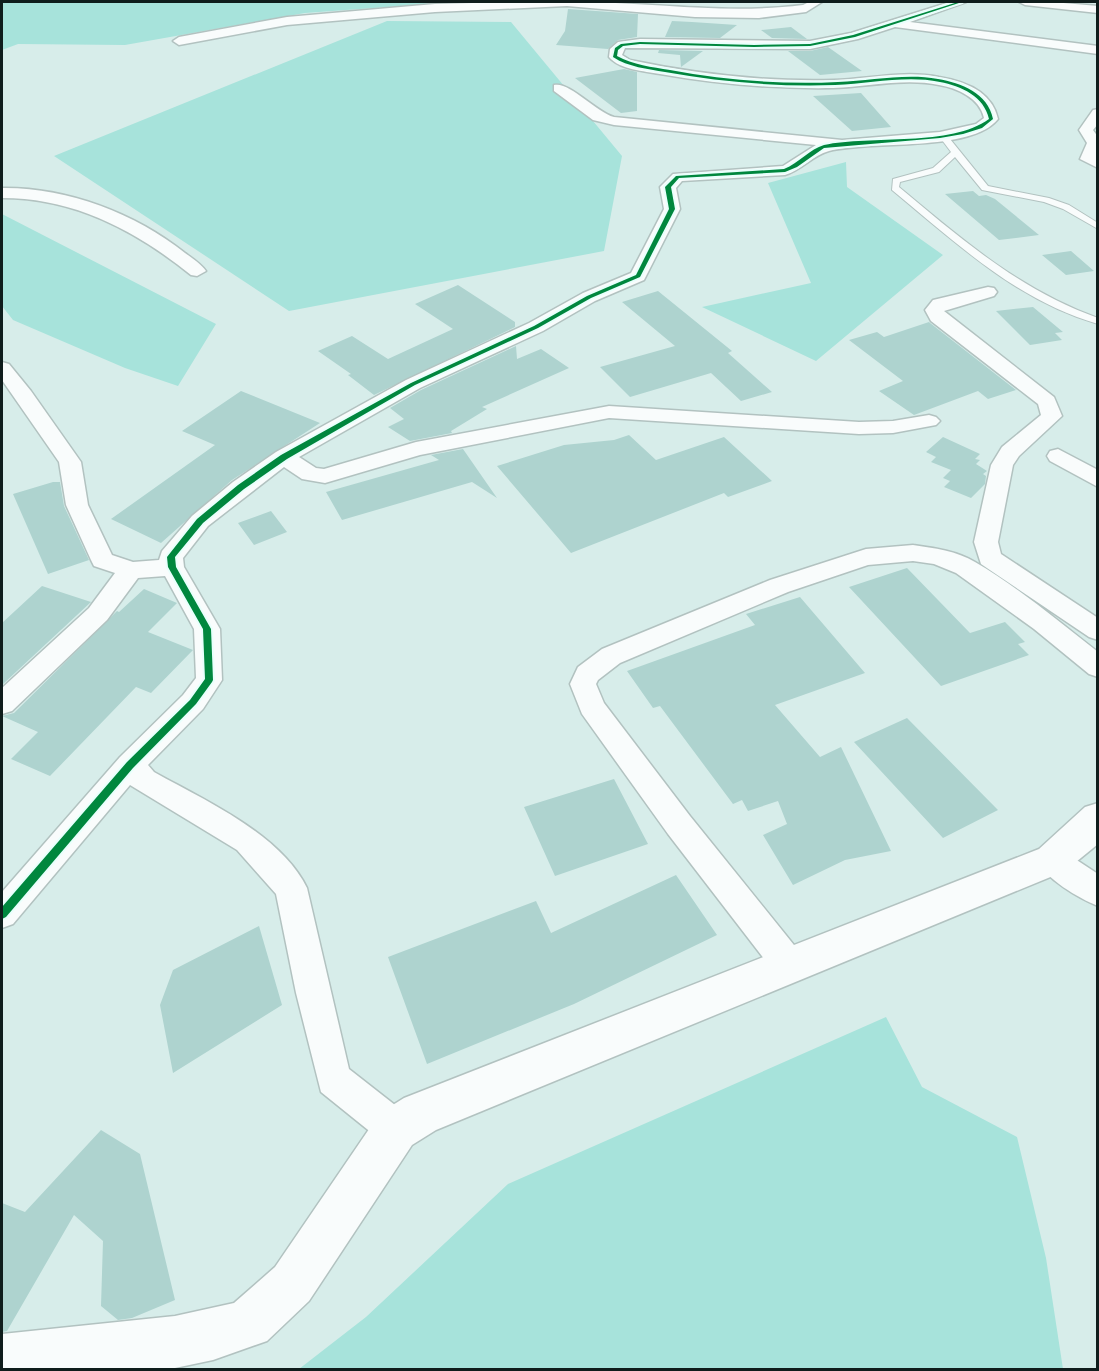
<svg xmlns="http://www.w3.org/2000/svg" width="1099" height="1371" font-family="Lato,sans-serif">
<style>
.green{fill:#a7e3db}
.building{fill:#aed3cf}
.lines{fill:none;stroke-linecap:round;stroke-linejoin:round}
.lane-casing{stroke:#b2c2c0;stroke-width:2}
.street-casing{stroke:#b2c2c0;stroke-width:3}
.secondary-casing{stroke:#b2c2c0;stroke-width:3}
.lane{fill:#f9fcfc;fill-rule:evenodd}
.street{fill:#f9fcfc;fill-rule:evenodd}
.secondary{fill:#f9fcfc;fill-rule:evenodd}
.cycleway-casing{stroke:#e8fffc;stroke-width:4}
.cycleway{fill:#00873e;fill-rule:evenodd}
</style>
<rect width="100%" height="100%" fill="#d7edea"/>
<path class="green" d="M2,2H455L305,13L125,45L18,44L2,50Z
M387,21L511,22L622,156L604,251L289,311L54,156Z
M846,162L847,187L943,255L816,361L702,307L811,283L768,183Z
M2,214L216,324L178,386L125,368L13,320L2,306Z
M886,1017L922,1087L1017,1137L1046,1258L1063,1369H299L366,1317L508,1184Z"/>
<path class="building" d="M568,9L638,14L637,37L618,40L608,49L556,45L565,31Z
M672,21L692,22L737,25L720,38L665,37Z
M791,27L807,39L772,38L761,30Z
M828,47L862,71L820,75L788,51H810Z
M659,50L703,51L681,67L680,55L658,53Z
M624,69L637,72V111L621,113L575,78Z
M861,93L891,127L852,131L813,96Z
M973,191L979,196L986,195L995,199L1039,235L999,240L945,194Z
M1071,251L1094,271L1066,275L1042,255Z
M458,285L515,322V327L374,395L348,375L351,374L318,351L352,336L388,359L453,329L415,304Z
M658,291L732,351L728,353L772,392L741,401L711,373L630,397L600,367L675,346L622,302Z
M1033,307L1063,332L1055,333L1062,340L1030,345L996,311Z
M929,322L930,323L1016,390L988,399L978,391L914,415L879,391L903,381L849,340L877,332L884,337Z
M516,346L517,359L541,349L569,368L482,407L487,409L451,431L452,433L410,441L388,427L404,419L390,408L421,390Z
M241,391L320,423L232,480L161,543L111,519L215,445L182,431Z
M629,435L656,460L724,437L772,481L728,497L724,493L571,553L497,466L564,445L614,440Z
M943,437L980,454L975,459L980,460L976,464L987,471L983,474L986,476L985,484L971,498L944,487L950,481L943,478L951,470L931,462L936,457L926,452Z
M463,449L497,498L472,482L342,520L326,492L439,460L431,455Z
M53,482H60L64,506L89,560L48,574L13,494Z
M271,511L287,532L254,545L238,523Z
M907,568L970,633L1005,622L1025,642L1018,644L1029,655L941,686L849,587Z
M42,586L91,602L2,685V623Z
M144,589L177,603L148,632L193,650L151,693L136,687L50,776L11,759L38,732L2,716L14,713L117,611L119,612Z
M800,597L865,673L775,705L820,757L841,747L891,851L845,860L793,885L763,835L787,824L778,801L748,811L742,800L733,804L660,706L653,708L627,671L755,625L746,614Z
M907,718L998,810L943,838L854,742Z
M614,779L648,844L555,876L524,807Z
M676,875L717,935L574,1004L427,1064L388,957L536,901L551,933Z
M259,926L282,1005L173,1073L160,1005L173,970Z
M101,1130L140,1154L175,1300L132,1318L118,1320L101,1306L103,1241L74,1215L7,1331L2,1332V1203L25,1212Z"/>
<g class="lines">
<g class="lane-casing">
<path id="lane" d="M940,134H946L988,186L1049,198L1069,205L1098,223V229L1063,209L1044,202L982,190L955,157L939,172L900,182L899,187C961,239 1020,290 1098,318V324C1017,301 955,242 892,190L893,179L933,168L951,152L939,136Z"/>
</g>
<g class="street-casing">
<path id="street" d="M514,2C540,2 566,1 592,2C664,4 730,14 803,5L809,2H822L806,12L759,18L695,17L567,6L435,12L287,25L179,45L173,41L179,37L287,17L435,4Z
M950,2H966L910,22L1098,46V54L895,27L858,39L810,49L625,48L622,55L630,60C697,74 766,82 834,80C869,79 904,70 939,77C964,81 992,91 998,119C971,153 870,140 829,151C813,155 802,170 785,175L682,181L676,188L680,209L644,280L595,301L543,331L420,388L299,457L316,468L324,469L416,442L609,406L859,422L893,421L929,415L936,417L940,421L936,425L893,433L859,434L609,418L420,455L325,483L302,479L284,467L208,526L183,558L184,567L220,629L222,680L203,709L148,765L154,772C204,800 281,834 307,888L349,1069L409,1116L414,1129L409,1142L396,1147L383,1142L321,1092L296,993L276,894L237,850L130,785L13,924L2,928V892L120,757L183,695L196,678L194,629L165,576L138,578L107,620L12,711L2,714V688L89,608L115,573L94,566L91,560L66,505L59,462L2,380V362L9,364L31,391L81,462L88,505L112,555L133,562L159,560L162,551L192,516L233,482L276,452L406,380L529,323L583,293L631,273L664,209L660,187L673,174L783,166L816,145L614,125L593,120L554,91V85C569,81 596,112 614,117L842,140L940,132L976,124L984,118C980,98 957,88 939,85C904,78 868,87 833,88C775,89 717,84 660,74C644,71 620,70 609,57L610,49L618,42L640,39L810,41L851,33Z
M1019,2H1052L1098,6V13L1025,5Z
M1098,109V124L1093,130L1098,137V168L1080,159L1087,143L1079,130L1093,110Z
M2,188C66,187 135,213 185,253C192,258 201,264 206,271L197,276L191,275C135,230 74,198 2,198Z
M988,287L994,288L997,292L994,296L944,311L1054,397L1062,416L1019,456L1013,465L998,542L1001,554L1098,618V640L1089,637L981,564L974,542L991,465L1002,447L1041,415L1038,404L931,321L925,310L933,300Z
M1058,449L1098,470V487L1050,461L1047,456L1050,451Z
M913,545C934,548 957,551 975,562C1018,587 1058,621 1098,652V677L1089,674L1034,629L956,573L934,564L913,561L868,565L788,592L620,663L598,680L596,684L604,703L690,816L802,955L807,966L802,977L790,981L778,977L668,834L582,714L570,684L578,667L602,649L770,580L866,549Z
M1052,847L1063,851L1098,874V906C1078,898 1046,879 1037,860L1041,851Z"/>
</g>
<g class="secondary-casing">
<path id="secondary" d="M1098,803V844L1065,871L436,1130L412,1145L309,1301L267,1341L213,1360L175,1368L2,1370V1334L175,1316L234,1303L275,1267L380,1113L404,1098L1039,849L1085,807Z"/>
</g>
<use href="#lane" class="lane"/>
<use href="#street" class="street"/>
<use href="#secondary" class="secondary"/>
<g class="cycleway-casing">
<path id="cycleway" d="M958,2H962L855,37L810,46L754,47L640,44L623,46L618,50L617,56C633,65 652,67 670,70C724,80 782,85 838,82C871,81 905,73 938,79C961,83 988,93 993,119L982,128L963,134L940,138L824,148L797,167L785,172L679,178L671,187L675,209L640,277L591,298L538,328L415,385L287,459L244,489L203,523L175,557L176,567L211,629L213,680L212,682L196,704L133,768L6,917L2,919V907L127,762L190,700L205,679L203,629L168,567L167,557L197,519L238,485L281,455L411,383L534,326L587,296L636,275L669,209L665,187L676,176L784,169C799,163 810,149 824,145C871,135 951,147 989,119C984,96 961,86 940,82C905,75 870,84 835,85C778,87 721,82 665,72C648,69 628,67 613,57L615,48L621,44L640,42L754,45L810,44L853,35Z"/>
</g>
<use href="#cycleway" class="cycleway"/>
</g>
<rect width="1099" height="1371" fill="none" stroke="#0f1d1c" stroke-width="6"/>
</svg>
